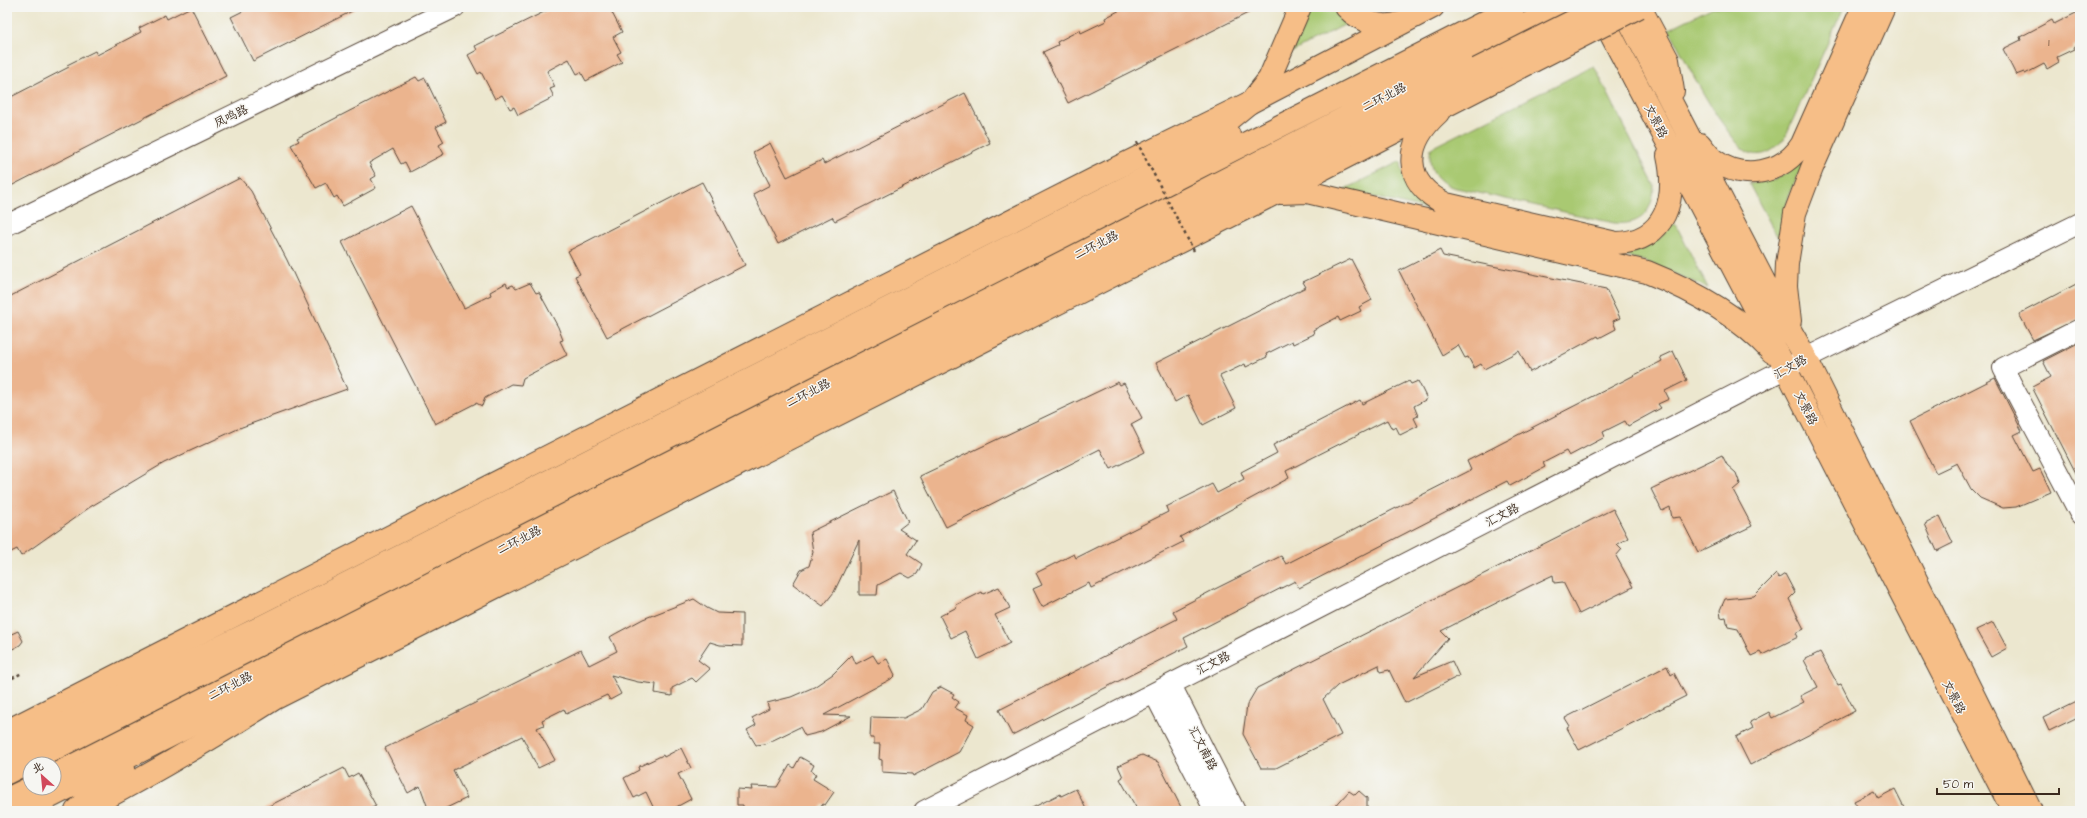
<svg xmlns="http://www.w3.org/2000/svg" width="2087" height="818" font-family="'Architects Daughter','LXGW WenKai TC',sans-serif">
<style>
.green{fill:#a9c972;stroke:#727a48}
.building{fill:#ebb48e}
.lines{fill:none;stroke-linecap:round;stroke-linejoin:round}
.minor-casing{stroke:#564639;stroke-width:22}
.major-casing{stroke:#564639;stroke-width:24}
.highway-casing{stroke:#564639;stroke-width:24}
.path{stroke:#564639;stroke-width:2.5;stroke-dasharray:3 3;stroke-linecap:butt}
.minor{stroke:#fff;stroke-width:20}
.major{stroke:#f6be87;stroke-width:22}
.highway{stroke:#f6be87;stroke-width:22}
.major-bridge-casing{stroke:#564639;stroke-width:24;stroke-linecap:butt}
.highway-bridge-casing{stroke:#564639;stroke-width:24;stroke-linecap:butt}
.path-bridge{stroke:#564639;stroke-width:2.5;stroke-dasharray:3 3;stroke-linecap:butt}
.major-bridge{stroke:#f6be87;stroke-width:22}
.highway-bridge{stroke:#f6be87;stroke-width:22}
.labels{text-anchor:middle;stroke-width:3;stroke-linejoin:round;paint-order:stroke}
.number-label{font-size:10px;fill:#674c3a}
.street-label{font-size:12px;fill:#3b2a1e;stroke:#f6f6f2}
</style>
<rect width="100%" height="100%" fill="#f6f6f2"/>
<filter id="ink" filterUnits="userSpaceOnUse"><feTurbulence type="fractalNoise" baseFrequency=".025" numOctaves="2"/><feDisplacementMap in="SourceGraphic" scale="8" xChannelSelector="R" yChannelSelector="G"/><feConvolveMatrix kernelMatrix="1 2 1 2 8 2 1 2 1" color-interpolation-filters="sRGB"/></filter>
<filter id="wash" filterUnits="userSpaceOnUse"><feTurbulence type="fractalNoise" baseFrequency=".012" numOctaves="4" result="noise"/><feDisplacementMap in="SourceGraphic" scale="16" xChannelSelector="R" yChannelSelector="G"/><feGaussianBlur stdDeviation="0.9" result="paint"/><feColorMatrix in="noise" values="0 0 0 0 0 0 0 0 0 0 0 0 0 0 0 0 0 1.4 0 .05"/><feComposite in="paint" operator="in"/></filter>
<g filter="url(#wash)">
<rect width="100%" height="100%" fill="#ece7cf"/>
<path class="green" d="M1310,7H1334L1341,17L1348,23L1292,52Z
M1713,7H1844L1786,135C1777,150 1760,162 1743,149C1737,144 1732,136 1727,130C1704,99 1687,63 1669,29Z
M1594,66L1654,185C1653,211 1642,226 1614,223L1452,187C1435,180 1427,167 1431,148Z
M1815,141L1790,192L1778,238L1749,184L1775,179L1788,173Z
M1401,161C1403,185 1417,202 1438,212L1343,190Z
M1671,224L1676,225L1708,288L1644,261L1604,250C1632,248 1656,251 1671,224Z"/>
<g id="blocks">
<path class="building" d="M191,7L226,76L7,188V99L69,67L67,65L95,51L97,55L141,32L139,28L165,15L167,19Z
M251,7H360L253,61L231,17Z
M554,7H609L622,32L613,37L621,52L617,54L622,62L586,81L581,72L577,74L569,59L547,71L555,87L550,89L554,97L518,115L514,107L510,109L502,95L495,99L481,72L478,74L468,55L477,50L475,46Z
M1126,7H1260L1068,103L1043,52L1058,45L1057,42L1080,30L1081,33L1106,21L1105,18Z
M2080,11V43L2073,47L2074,49L2057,57L2059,62L2047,69L2044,64L2025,74L2024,72L2016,75L2003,49L2021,40L2020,37L2052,20L2054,24Z
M416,77L419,81L425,78L446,122L436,127L444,142L439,145L444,154L410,172L405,162L401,164L393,149L369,163L376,176L371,179L376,188L343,206L337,196L334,198L326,183L316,188L291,145L299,141L297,138Z
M965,93L990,143L835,221L832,217L778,244L753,194L770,185L753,152L770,143L787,177L822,160L824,164Z
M240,178L251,191L287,260L347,389L242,427L164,463L90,507L21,556L17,549L7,554V298Z
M702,182L745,265L607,337L575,276L580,274L568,251Z
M411,206L464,308L491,295L490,292L506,283L508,287L513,285L516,289L530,283L536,293L539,292L558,327L563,340L560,341L567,355L523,378L521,385L511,384L485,398L482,406L476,403L435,424L342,242Z
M1440,250L1443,256L1606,289L1620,318L1613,321L1616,329L1599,338L1598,336L1530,372L1519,351L1484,369L1481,364L1474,368L1468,357L1465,358L1458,345L1442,355L1399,271Z
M1351,259L1372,300L1359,307L1361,311L1340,321L1338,317L1313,330L1314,334L1293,344L1292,341L1266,354L1267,357L1246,367L1245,364L1220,376L1236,408L1203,425L1188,395L1175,402L1156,363L1306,287L1303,282Z
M2080,282V318L2033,340L2019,314Z
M2080,342V481L2032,387L2051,377L2043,361Z
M1673,351L1687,380L1665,391L1669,399L1658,404L1661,408L1628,426L1625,421L1603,432L1605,437L1569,456L1566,451L1543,463L1545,467L1510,486L1507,481L1299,588L1295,581L1184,638L1188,646L1012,735L999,710L1177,619L1173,611L1215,589L1281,556L1286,564L1471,470L1467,461L1662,361L1660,357Z
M1995,378L2022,431L2014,435L2033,472L2040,469L2051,492L2016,507L2003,508L1980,498L1971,489L1957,463L1936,473L1910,421Z
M1409,381L1411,384L1418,381L1427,399L1414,406L1418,416L1414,418L1418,426L1400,435L1396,427L1392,429L1387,420L1286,471L1289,478L1180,537L1183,542L1091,588L1089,583L1042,607L1033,589L1042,585L1036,573L1074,554L1076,558L1168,512L1166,507L1212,484L1217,493L1244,479L1241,472L1277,453L1273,445L1360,400L1362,404Z
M1118,382L1120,385L1124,383L1142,418L1131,424L1145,452L1111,469L1100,449L946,527L920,476Z
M1722,455L1727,465L1736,473L1740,484L1733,490L1752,526L1698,552L1680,517L1672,518L1670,507L1662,511L1651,489Z
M893,491L908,522L899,529L916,540L907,554L922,564L917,574L910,578L901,573L878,585L877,595H859V540L834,592L823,606L793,584L801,570L809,566L813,552L810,532Z
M1613,509L1628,538L1617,544L1622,549L1616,556L1633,587L1579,614L1563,582L1554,583L1553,575L1532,585L1441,631L1448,638L1414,677L1452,661L1459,676L1405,703L1389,670L1380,672L1379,665L1338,685L1323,699L1341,735L1276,768H1261L1243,734L1247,705L1257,688Z
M1940,516L1953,543L1937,551L1925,524Z
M1776,574L1779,578L1785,574L1795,593L1789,599L1804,629L1796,633L1798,637L1762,655L1760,652L1751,656L1738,629L1728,627L1726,617L1721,618L1720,610L1725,599L1754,596Z
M999,587L1010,608L995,615L1010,643L978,659L965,631L951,638L940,616L957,607L956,605L982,592L983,594Z
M694,599L707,608L717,613L742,614V646L720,645L710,642L698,660L710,669L696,682L692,678L672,688V696L655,693L656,684L638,682L611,675L621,694L610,700L607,695L566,714L564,709L542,720L544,725L537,728L555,760L538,768L522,736L453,770L467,798L440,811H429L420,786L408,793L385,748L581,650L589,665L617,651L610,637L615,634L643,619Z
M1993,622L2007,648L1991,657L1976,630Z
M18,631L23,641L20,645L7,652V636Z
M1820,652L1838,685L1841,684L1855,711L1750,765L1736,737L1753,728L1750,722L1769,712L1772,718L1804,702L1800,696L1818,687L1804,660Z
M852,655L856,664L873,655L878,663L887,659L895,675L891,679L824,715L851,716L821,732L805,736L800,727L765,744L756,745L747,730L756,725L752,718L769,709L767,703L791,697L814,687L833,674Z
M1667,666L1671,675L1674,673L1686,696L1579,750L1567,728L1570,726L1565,718Z
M941,687L954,694L952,697L959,702L955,708L968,715L966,720L974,725L959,752L913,776L912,774L882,772V760L879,759L880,744H874V738H870L871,717L904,718L922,709L932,692Z
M2080,700V716L2049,731L2043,718Z
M681,748L691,768L678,774L691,799L669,811H655L646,792L634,798L624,778L639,770L638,767L663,755L664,757Z
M1142,755L1158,762L1183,811H1138L1120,779L1123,777L1118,766Z
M800,757L814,765L811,771L816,774L813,779L834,792L825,805L823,804L818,811H743V805H737V789L752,790L751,786L777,787L790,765L794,768Z
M344,768L349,778L358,773L376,806L366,811H259Z
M1076,789L1087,811H1026L1060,794L1061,796Z
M1895,789L1906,811H1851L1858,808L1854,801L1874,791L1878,798Z
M1349,791L1355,795L1359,791L1367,798V811H1331Z"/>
</g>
</g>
<g filter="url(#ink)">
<use href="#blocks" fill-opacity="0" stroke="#564639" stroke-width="1"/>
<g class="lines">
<g class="minor-casing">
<path id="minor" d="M7,225L455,7
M2080,329L2003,368L2080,514
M1171,685L1235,811
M1154,693L1215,811
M924,811L1806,358L2080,223"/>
</g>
<g class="major-casing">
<path id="major" d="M1346,7C1360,22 1381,29 1400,23
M1622,7L1781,314L1806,358L2031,811
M1640,7L1668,60L1673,91
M1597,8L1775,348L2013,811
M1254,98L1269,79L1300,7
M1438,113C1404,144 1401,182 1446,204L1616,243C1667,242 1677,197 1668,156
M1700,144C1704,149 1709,156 1714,160C1743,182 1784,173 1802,144L1863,7
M1281,193L1307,192L1647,272C1692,290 1739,316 1772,352
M1790,321L1786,286L1787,264L1795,213L1812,168L1884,7
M9,730L1096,178L1249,103L1433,7
M83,810C149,776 211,739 274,699L1276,193L1486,85"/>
</g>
<g class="highway-casing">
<path id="highway" d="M1205,139L1249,103
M1233,202L1276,193
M7,732L36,728L55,721
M7,757L98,707L257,629L1229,135
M7,773L1514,7
M54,775L1191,197L1560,7
M7,799L30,788
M23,811L1477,69
M76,811L124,768"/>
</g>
<path class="path" d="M7,681L22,673"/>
<use href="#minor" class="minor"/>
<use href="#major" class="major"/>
<use href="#highway" class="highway"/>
<g class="major-bridge-casing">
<path id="major-bridge" d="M1486,85L1639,7"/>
</g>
<g class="highway-bridge-casing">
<path id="highway-bridge" d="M1477,69L1601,7"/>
</g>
<path class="path-bridge" d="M1137,142L1195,253"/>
<use href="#major-bridge" class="major-bridge"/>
<use href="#highway-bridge" class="highway-bridge"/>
</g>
</g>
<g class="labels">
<g class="number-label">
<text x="2049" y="46">1</text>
</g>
<g class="street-label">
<text transform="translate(1384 97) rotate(-27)" y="4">二环北路</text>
<text transform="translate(231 116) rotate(-26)" y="4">凤鸣路</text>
<text transform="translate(1656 121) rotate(63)" y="4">文景路</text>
<text transform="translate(1096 245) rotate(-27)" y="4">二环北路</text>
<text transform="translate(1790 367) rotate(-29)" y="4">汇文路</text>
<text transform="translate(808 393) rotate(-27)" y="4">二环北路</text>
<text transform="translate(1806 408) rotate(63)" y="4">文景路</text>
<text transform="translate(1502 515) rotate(-27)" y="4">汇文路</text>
<text transform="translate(519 540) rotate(-27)" y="4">二环北路</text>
<text transform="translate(1213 663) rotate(-27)" y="4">汇文路</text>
<text transform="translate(230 686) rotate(-27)" y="4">二环北路</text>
<text transform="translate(1954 697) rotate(63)" y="4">文景路</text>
<text transform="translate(1203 748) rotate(63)" y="4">汇文南路</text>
</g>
</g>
<rect width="2087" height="818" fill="none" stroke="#f6f6f2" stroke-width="24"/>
<g transform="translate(42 776) rotate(333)"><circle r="19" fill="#f6f6f2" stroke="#aba49d"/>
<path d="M0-3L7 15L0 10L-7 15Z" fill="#d1495b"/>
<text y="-6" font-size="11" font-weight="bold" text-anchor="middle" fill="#3b2a1e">北</text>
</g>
<path d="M1937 788v6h122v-6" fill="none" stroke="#3b2a1e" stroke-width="2"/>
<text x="1943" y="788" font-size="12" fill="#3b2a1e" stroke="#f6f6f2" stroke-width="3" paint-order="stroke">50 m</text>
</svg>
